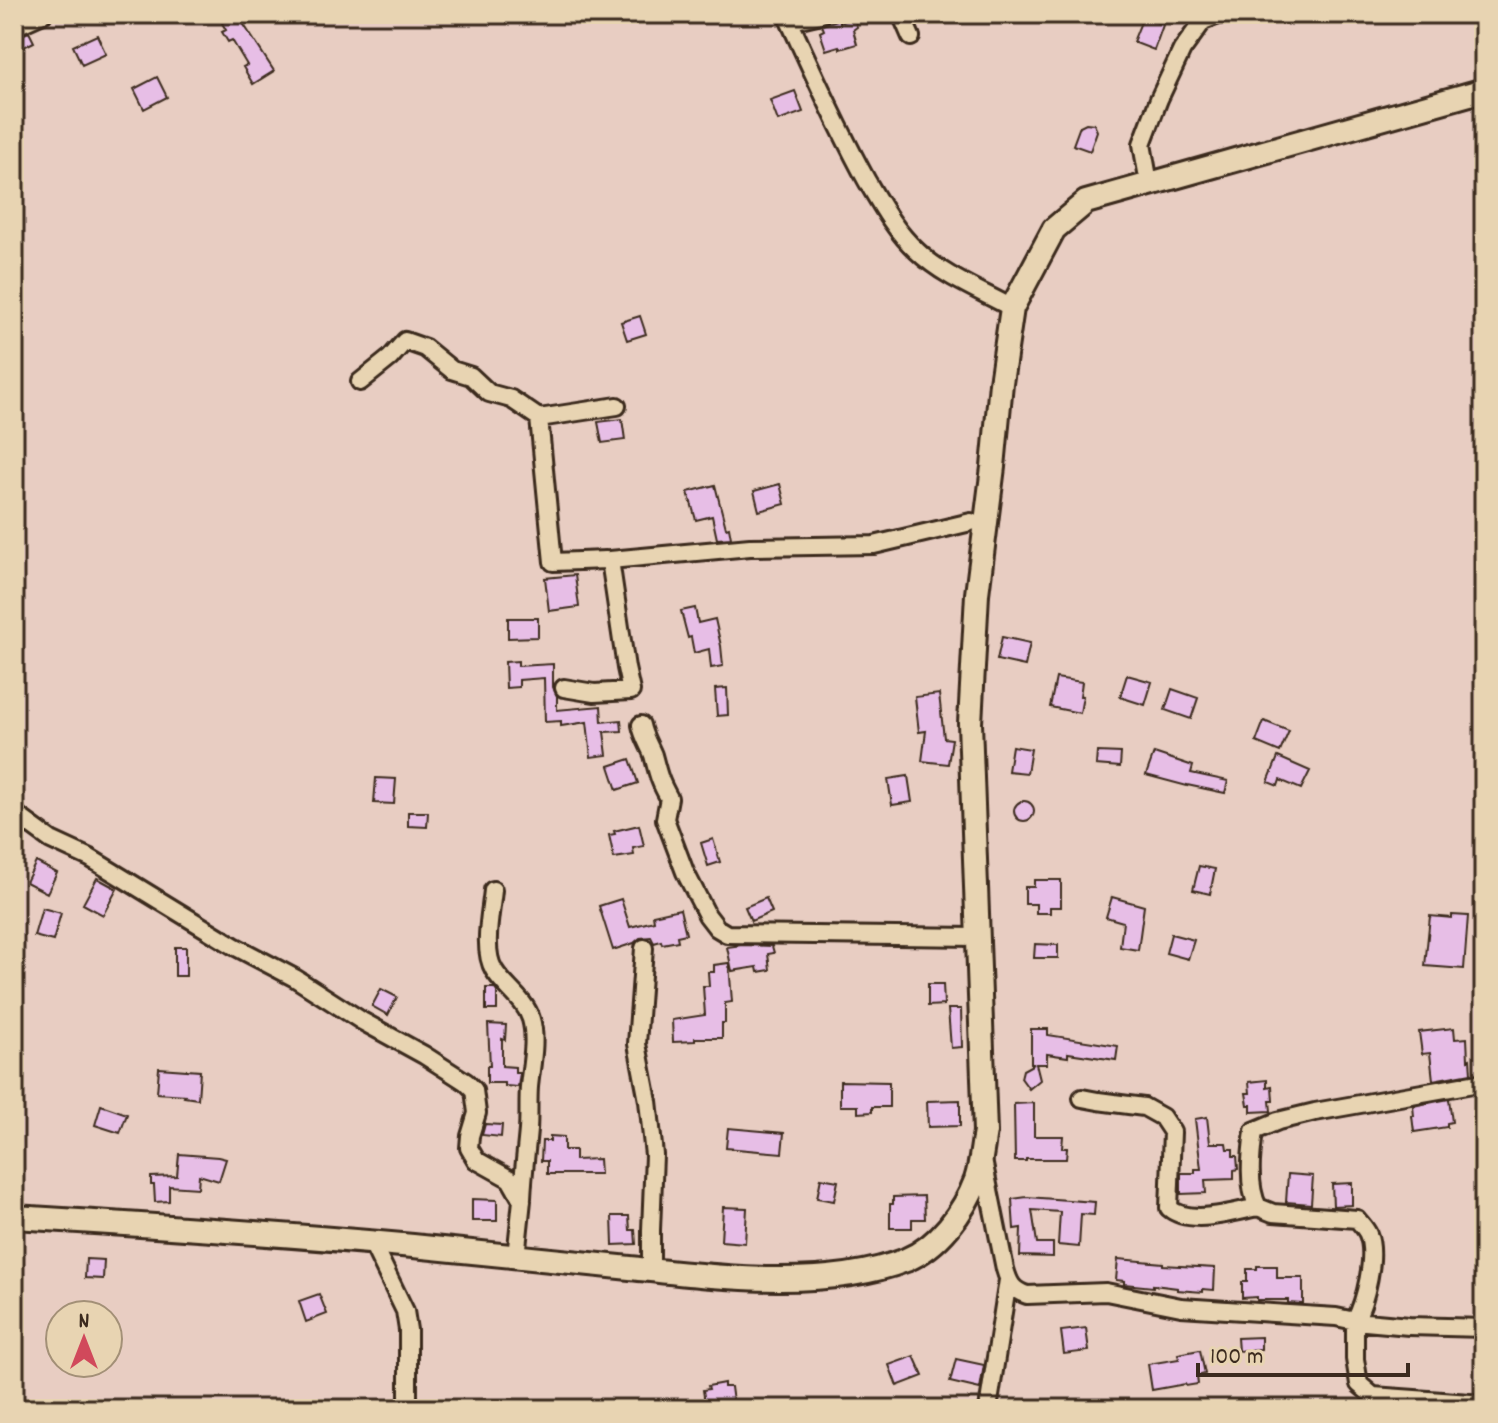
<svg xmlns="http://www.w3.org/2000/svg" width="1498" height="1423" font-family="Dekko,sans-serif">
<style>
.building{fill:#e7bee6;stroke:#3b2a1e;stroke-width:2}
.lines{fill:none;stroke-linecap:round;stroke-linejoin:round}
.street-casing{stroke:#3b2a1e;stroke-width:22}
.secondary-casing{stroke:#3b2a1e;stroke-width:28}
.street{stroke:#e8d4b2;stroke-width:16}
.secondary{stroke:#e8d4b2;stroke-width:22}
</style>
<rect width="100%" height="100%" fill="#e8cdc2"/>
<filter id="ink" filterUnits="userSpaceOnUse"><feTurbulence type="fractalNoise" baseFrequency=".0125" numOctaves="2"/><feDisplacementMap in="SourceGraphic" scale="16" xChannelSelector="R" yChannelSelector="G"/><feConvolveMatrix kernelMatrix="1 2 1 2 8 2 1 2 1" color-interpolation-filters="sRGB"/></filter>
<g filter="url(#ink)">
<path class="building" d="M237,14L274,71L253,84L243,67L247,65L232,40L228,42L222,32L226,30L222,23Z
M1143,17L1163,25L1154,50L1133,42Z
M854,18L857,27L853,30L857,44L840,49L839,46L826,50L820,32L824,30L822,25L840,19V23Z
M29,32L34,42L14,52V38Z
M97,35L106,54L82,65L73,46Z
M157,77L167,97L144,109L134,89Z
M795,91L803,112L778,121L770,100Z
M1086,123L1094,124L1097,131L1090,151L1073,145L1080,126Z
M640,316L646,334L627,340L621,322Z
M622,419L625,440L602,443L598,422Z
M780,484L785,504L759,511L754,491Z
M715,485L726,528L729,527L731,538L717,539L712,516L696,520L688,492Z
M575,575L579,607L549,611L545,578Z
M695,608L698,623L715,619L721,646L723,666L711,668L709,649L694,653L691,637L688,638L681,611Z
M508,618H538V637L508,638Z
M1002,637L1030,643L1025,666L997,660Z
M518,661V666L553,664V687L557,696V710L601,706L602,722L621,720L622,731L604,732L607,755L591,757L587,722L561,726V721L545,722L544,678L519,680V687L506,688L505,662Z
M1127,675L1152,682L1145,705L1120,697Z
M1056,678L1082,682L1080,696H1083L1080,713L1050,707Z
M727,688L728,715L717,716L715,689Z
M1172,689L1198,698L1191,719L1165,710Z
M939,694L944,738L952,739L948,764L922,761L926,731L919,732L915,697Z
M1264,721L1289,731L1280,752L1256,742Z
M1012,746L1031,749L1027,773L1008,771Z
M1097,752L1121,753L1120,767L1096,765Z
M1154,753L1193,766L1191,773L1228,781L1225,793L1187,785V786L1146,775Z
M1278,757L1310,771L1301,789L1280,780L1278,786L1268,782Z
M630,759L638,783L617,790L609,766Z
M908,776L912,802L892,805L888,779Z
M376,778L396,779L394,804L374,803Z
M1014 811a10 10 0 1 1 20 0a10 10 0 1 1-20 0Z
M408,812H428L427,827L408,826Z
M639,825L644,846L633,848L634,855L614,858L609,835L615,834L614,831Z
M713,839L720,862L708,866L701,843Z
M36,862L57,873L47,893L26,882Z
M1199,866L1215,869L1210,894L1193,890Z
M97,878L117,889L103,915L83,904Z
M1034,880H1061V907H1050V913H1036V904H1025V887H1034Z
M1112,897L1144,906L1138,950L1120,947L1123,922L1106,917Z
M766,898L772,912L751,921L745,907Z
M621,899L630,927L654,921L653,915L680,909L686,934L677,936L678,941L662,944L661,941L654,943L651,937L640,938L634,943L613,950L599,906Z
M42,908L61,913L53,941L34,936Z
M1452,915L1468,916L1464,969L1425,966L1430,916L1452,918Z
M1171,934L1194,940L1188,959L1166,953Z
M1035,944L1058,945V958H1034Z
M742,945L772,946L774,953L768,954L770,970L758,972L757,967L732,971L727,947Z
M175,947H186V976H175Z
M729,963L732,1002L725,1003V1023H722V1038H695V1041L673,1042L672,1020L705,1015L703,986H709L708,972H714V965Z
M928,984H943L944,1005L928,1006Z
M486,988H494L497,992V1010H486Z
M381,989L397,997L388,1015L372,1006Z
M948,1009H961L962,1047L951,1048Z
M488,1024L506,1025L505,1040L502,1039V1066L515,1067V1073H520L518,1087L505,1086V1083H487V1066H490Z
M1454,1028L1455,1039L1467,1038L1468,1060L1470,1059L1471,1073L1433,1080L1430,1053L1422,1054L1419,1032Z
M1031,1029H1048V1035L1118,1046L1116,1060L1068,1053V1057L1047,1054V1064H1036L1040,1080L1029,1089L1021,1078L1023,1070L1034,1064H1031Z
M159,1068L200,1071L198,1099L184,1097L185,1095L157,1093Z
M1267,1080V1087L1272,1086L1273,1101H1270L1271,1111L1251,1112V1105H1248L1246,1093H1250L1249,1082Z
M840,1081L889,1082V1107H872V1112L858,1113V1106H840Z
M1449,1099L1452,1122L1447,1123V1127L1414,1132L1412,1116H1414L1413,1106Z
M960,1100V1126L928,1127L927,1101Z
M1034,1103V1136H1063L1062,1148H1067L1066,1159H1026V1161H1015L1014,1104Z
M101,1105L127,1114L120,1133L95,1125Z
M1207,1117L1210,1143H1226L1227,1149H1233V1156H1237L1238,1169L1234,1170V1179L1205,1180L1206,1193L1181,1194V1173H1195V1169H1201L1195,1119Z
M485,1124L502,1125L501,1137L482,1135Z
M728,1128L784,1133L782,1153L726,1148Z
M550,1136L564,1137V1150H575V1160L599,1159L600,1174H547V1161H541L542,1141H550Z
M179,1154L218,1157L226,1159L219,1181L199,1175L198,1188L169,1186V1201L155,1202L154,1185H151V1177L177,1176Z
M1288,1174L1313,1176L1311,1204L1286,1202Z
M821,1178L838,1181L834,1201L817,1198Z
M1352,1183V1205L1333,1206L1332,1184Z
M924,1196L925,1219H912V1228H890V1204H893V1197Z
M1027,1197L1095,1202L1094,1215L1081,1214L1079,1247L1058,1245L1060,1212L1032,1210L1037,1243H1053V1257L1020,1256L1021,1228L1014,1229L1012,1199Z
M472,1199L497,1200V1221H472Z
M723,1207L747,1208L745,1243L721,1241Z
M612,1216H629L630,1230H635L636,1244L613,1245Z
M86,1259L104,1260L103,1279L85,1278Z
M1118,1259L1163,1263V1265L1215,1268L1214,1290L1203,1289V1292L1177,1290V1288L1153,1285V1287L1124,1284V1281L1116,1280Z
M1257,1266H1277V1278H1303V1304L1288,1303V1300H1257V1297L1242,1298V1282H1247V1269H1257Z
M319,1294L327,1314L306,1322L299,1301Z
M1086,1328L1089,1351L1064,1354L1061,1331Z
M1261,1337V1349L1238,1351L1237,1338Z
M1200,1350L1205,1374L1197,1376L1198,1384L1186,1386L1185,1384L1152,1390L1148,1364L1179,1359L1178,1354Z
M914,1356L923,1376L897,1386L889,1365Z
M956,1359L984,1365L980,1389L950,1382Z
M724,1383V1387H731L734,1409H706L703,1390L709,1389L708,1386Z"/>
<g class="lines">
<g class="street-casing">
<path id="street" d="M786,14C812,70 837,127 867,181C881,205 896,232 917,251C943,276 981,291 1012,308
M901,14L911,37
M796,20L821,14
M14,27L43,14
M1147,172L1142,144L1159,99L1182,50L1203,21L1221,14
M360,382L390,358L405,341L425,348L452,370L471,376L489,393L511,399L539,418L617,406L539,418L553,562L606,560
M564,688L594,693L631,691L626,668L610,560L750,547L874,545L971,522
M641,725C643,736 649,745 653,755C658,774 659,780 669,798L665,819L685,872L707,915L717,928L727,934L977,937
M14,813L51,840L90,858L234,946L295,978L362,1021L424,1055L466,1082L474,1090L477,1113L470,1136L469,1148L476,1160L510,1179L522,1200L516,1257
M493,890C491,912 482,950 494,970C504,987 525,999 531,1019C537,1040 531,1066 529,1087C528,1101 529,1116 528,1130C526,1153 523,1175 522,1198
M644,948L637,1044L648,1101L654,1155L651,1230V1271
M1082,1098L1098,1101L1144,1107L1162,1117L1172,1132L1169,1208C1190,1226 1233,1212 1258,1207
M983,1160L1005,1269C1009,1283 1012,1290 1027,1295L1106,1292L1181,1307L1336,1317L1355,1321C1365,1302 1377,1256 1368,1234C1366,1229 1361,1224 1357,1219L1273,1213L1258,1207C1247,1186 1251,1154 1254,1131L1278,1121L1315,1112L1484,1082
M372,1243L405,1311L408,1330V1409
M1484,1328L1409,1326L1355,1321V1359L1359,1384L1373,1396L1484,1404
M988,1409L1008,1280"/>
</g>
<g class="secondary-casing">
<path id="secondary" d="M14,1217C147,1225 280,1234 413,1246C485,1253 558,1261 630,1268C715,1277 826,1291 906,1260C939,1246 964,1212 976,1180C981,1165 982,1148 985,1132L970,723L977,594L993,467L1001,383L1012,308L1054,229L1086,202L1484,90"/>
</g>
<use href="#street" class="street"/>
<use href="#secondary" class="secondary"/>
</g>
</g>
<rect width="1498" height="1423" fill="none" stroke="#e8d4b2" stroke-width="48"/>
<rect x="24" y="24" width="1450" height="1375" fill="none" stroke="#3b2a1e" stroke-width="3" filter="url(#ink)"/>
<g transform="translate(84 1339)"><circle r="38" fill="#e8d4b2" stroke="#a39077" stroke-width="2"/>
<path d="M0-6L14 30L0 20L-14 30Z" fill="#d1495b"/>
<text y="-12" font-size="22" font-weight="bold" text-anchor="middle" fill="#3b2a1e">N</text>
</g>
<path d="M1198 1363v12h210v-12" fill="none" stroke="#3b2a1e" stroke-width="4"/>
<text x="1210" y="1363" font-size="24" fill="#3b2a1e" stroke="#e8d4b2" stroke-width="6" paint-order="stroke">100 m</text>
</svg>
